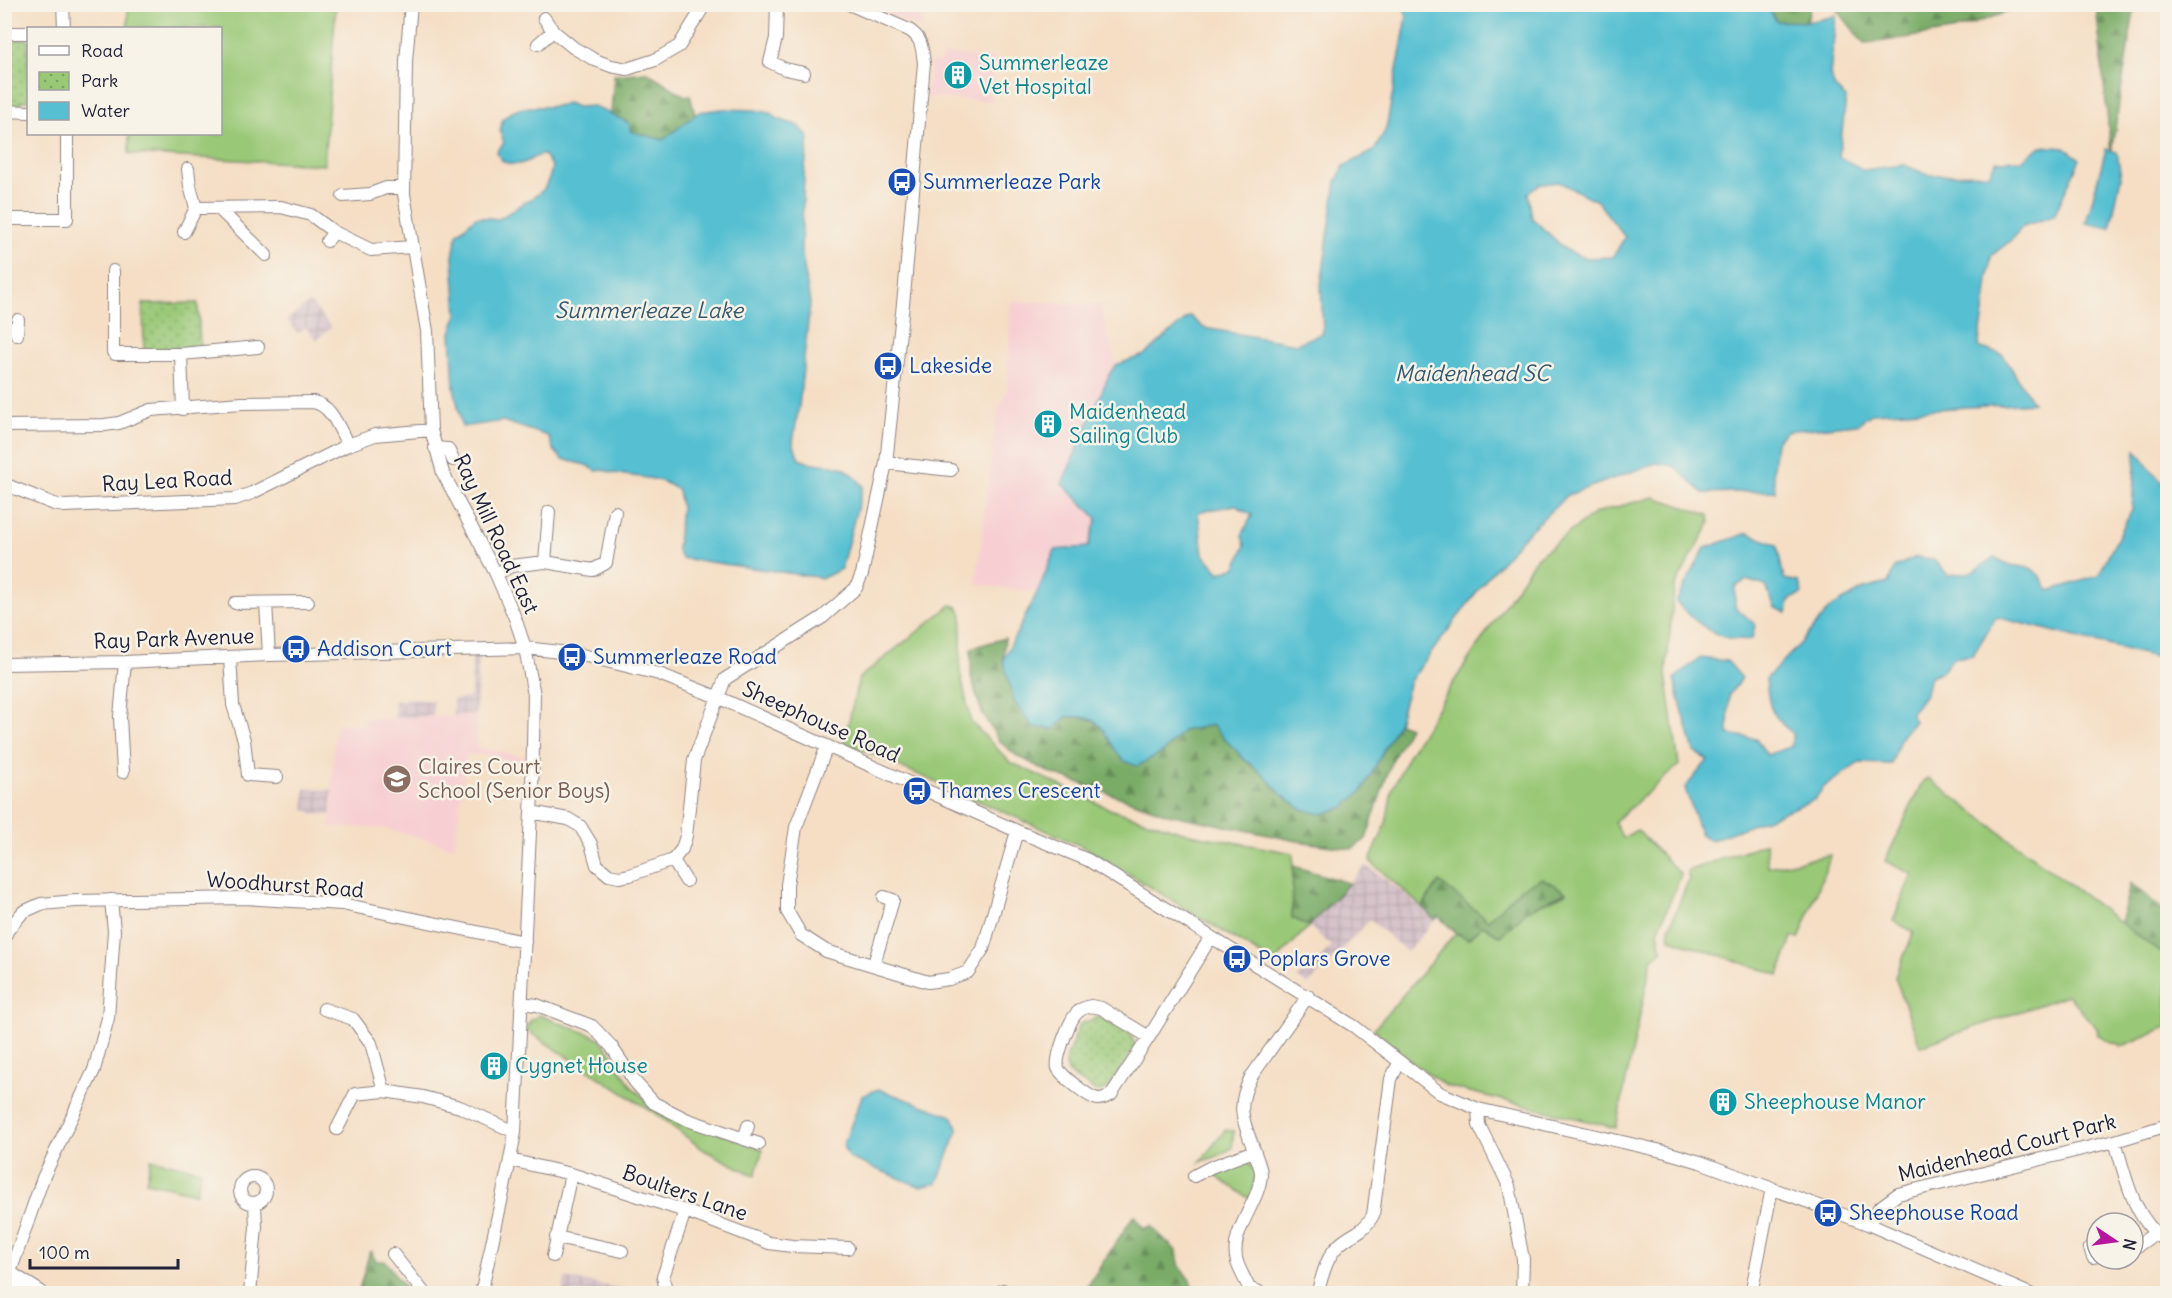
<svg xmlns="http://www.w3.org/2000/svg" width="2172" height="1298" font-family="Delius,sans-serif">
<style>
.built{fill:#f7cfd2}
.industrial{fill:url(#industrial-grid)}
.grass{fill:#99c876;stroke:#5e7558;stroke-width:1.5}
.forest{fill:url(#forest-firs);stroke:#4e6751;stroke-width:1.5}
.park{fill:url(#park-dots);stroke:#5e7558;stroke-width:1.5}
.water{fill:#56c0d2;stroke:#3c7186;stroke-width:1.5;fill-rule:evenodd}
.lines{fill:none;stroke-linecap:round;stroke-linejoin:round}
.minor-casing{stroke:#8c8080;stroke-width:14}
.primary-casing{stroke:#8c8080;stroke-width:20}
.minor{stroke:#fff;stroke-width:12}
.primary{stroke:#fff;stroke-width:18}
.labels{text-anchor:middle;stroke-width:5;stroke-linejoin:round;paint-order:stroke}
.culture-label{font-size:21px;fill:#0d838f;stroke:#f7f3e8;text-anchor:start}
.transit-label{font-size:21px;fill:#164399;stroke:#f7f3e8;text-anchor:start}
.street-label{font-size:21px;fill:#22223b;stroke:#f7f3e8}
.education-label{font-size:21px;fill:#785e54;stroke:#f7f3e8;text-anchor:start}
.water-label{font-size:22px;font-style:italic;fill:#345970;stroke:#f7f3e8}
</style>
<defs>
<pattern id="industrial-grid" width="8" height="8" patternUnits="userSpaceOnUse" patternTransform="scale(1.5)"><rect width="8" height="8" fill="#d2bdc6"/><path d="M0 4h8M4 0v8" fill="none" stroke="#b4a2ab"/></pattern>
<pattern id="forest-firs" width="22" height="20" patternUnits="userSpaceOnUse" patternTransform="scale(1.5)"><rect width="22" height="20" fill="#7aac67"/><path d="M5 1l3.5 6h-7zM16 11l3.5 6h-7z" fill="#648c56"/></pattern>
<pattern id="park-dots" width="8" height="8" patternUnits="userSpaceOnUse" patternTransform="scale(1.5)"><rect width="8" height="8" fill="#99c876"/><path d="M2 2h.1M6 6h.1" fill="none" stroke="#7ca262" stroke-width="1.8" stroke-linecap="round"/></pattern>
</defs>
<rect width="100%" height="100%" fill="#f7f3e8"/>
<filter id="ink" filterUnits="userSpaceOnUse"><feTurbulence type="fractalNoise" baseFrequency=".0167" numOctaves="2"/><feDisplacementMap in="SourceGraphic" scale="12" xChannelSelector="R" yChannelSelector="G"/><feConvolveMatrix kernelMatrix="1 2 1 2 8 2 1 2 1" color-interpolation-filters="sRGB"/></filter>
<filter id="wash" filterUnits="userSpaceOnUse"><feTurbulence type="fractalNoise" baseFrequency=".008" numOctaves="4" result="noise"/><feDisplacementMap in="SourceGraphic" scale="24" xChannelSelector="R" yChannelSelector="G"/><feGaussianBlur stdDeviation="1.35" result="paint"/><feColorMatrix in="noise" values="0 0 0 0 0 0 0 0 0 0 0 0 0 0 0 0 0 1.4 0 .05"/><feComposite in="paint" operator="in"/></filter>
<g filter="url(#wash)">
<rect width="100%" height="100%" fill="#f5dec4"/>
<path class="built" d="M869,5H926L921,29Z
M942,54L995,58L992,101L926,97L930,62L940,63Z
M1011,301L1100,305L1116,365L1110,373L1069,468L1097,518L1088,547L1055,550L1037,593L976,584L997,413L1007,391Z
M476,714L477,747L525,757L523,768L509,760L479,754L466,755L454,847L383,828L330,827L335,724L364,725L365,719Z"/>
<path class="industrial" d="M310,302L331,327L317,340L305,327L298,334L287,320Z
M472,657H479L476,714L453,715V699L467,698L471,695Z
M406,698L433,701V716L395,718L394,701H403Z
M305,788L332,790L330,815L312,814L311,811L304,810Z
M1366,865L1396,887L1435,920L1407,952L1370,920L1308,985L1297,978L1303,973L1306,974L1331,946L1309,926Z
M565,1278L634,1291V1293H563Z"/>
<path class="grass" d="M128,5H336L324,165L129,154V134H220V28H128Z
M1654,497L1709,515L1710,523L1674,588L1666,674L1679,765L1614,822L1623,838L1637,830L1681,875L1658,931L1662,951L1652,959L1616,1128L1446,1086L1413,1063L1374,1029L1456,933L1468,939L1483,925L1500,936L1528,910L1566,893L1521,888L1488,921L1439,882L1422,907L1370,861L1386,824L1392,790L1409,754L1453,683L1536,558L1595,513Z
M951,605L958,607L962,615L960,672L971,722L1010,762L1112,810L1190,834L1293,853L1292,918L1309,926L1274,963L1088,849L844,742L859,678Z
M1928,778L2167,958V1027L2120,1047V1044L2111,1043L2097,1035L2098,1030L2068,995L1920,1046L1895,977L1914,932L1893,921L1912,874L1885,861L1923,781Z
M1766,843L1768,867L1831,855L1799,939L1792,937L1779,975L1670,939L1669,928L1689,879L1687,871Z
M539,1015L599,1038L612,1054L631,1086L658,1111L763,1149L755,1176L704,1150L653,1112L526,1030L530,1021Z
M1225,1130L1234,1131L1232,1148L1218,1156L1200,1162Z
M151,1159L201,1170L196,1193L146,1182Z
M1246,1159L1255,1172L1252,1196L1248,1198L1216,1176V1170Z"/>
<path class="forest" d="M1932,4L2027,5L1952,31L1864,44L1837,9L1928,7Z
M1766,5H1811L1807,22L1776,21Z
M2096,5H2135L2111,153Z
M647,72L685,96L690,95L695,115L663,140L632,132L629,123L611,115L614,75Z
M1005,638L1003,660L1065,717C1101,714 1107,731 1122,759L1162,753L1183,731L1212,725L1243,758L1265,776L1279,792L1301,809L1362,791L1398,723L1409,727L1391,763L1366,839L1352,849L1297,841L1168,814L1048,772L1016,755L999,741L982,713L971,677V648Z
M1293,866L1349,883L1309,926L1292,918Z
M1542,878L1566,892L1528,910L1500,936L1483,925L1468,939L1456,933L1438,916L1435,920L1422,907L1439,882L1488,920L1521,888Z
M2130,883L2167,913V958L2121,923Z
M1134,1215L1144,1229L1151,1226C1159,1236 1169,1242 1177,1252C1180,1271 1179,1264 1189,1279C1193,1284 1192,1289 1195,1293H1083Z
M370,1251L376,1261H385L406,1289L404,1293H358Z"/>
<path class="park" d="M24,39H28V101H20V106L5,107V41Z
M198,303L200,348L144,350L143,304Z
M1099,1017L1129,1032L1136,1046L1108,1089L1098,1092L1069,1074L1065,1061L1080,1024Z"/>
<path class="water" d="M1766,5L1776,21L1807,22L1836,16L1830,75L1835,88L1846,98L1839,157L1864,170L1904,165L1929,175L1989,174L1996,161L2022,160L2041,146L2065,148L2080,159L2054,216L2023,226L2010,241L1991,256L1983,320L1978,347L2003,355L2033,403L1873,413L1857,424L1786,431L1776,442L1773,468L1775,491L1703,493L1674,466L1656,463L1568,495L1525,535L1487,578L1410,681L1398,723L1362,791L1344,807L1323,814L1301,809L1279,792L1265,776L1243,758L1212,725L1183,731L1162,753L1137,766C1132,764 1125,762 1121,758C1101,732 1106,714 1066,717L1054,729L1033,727L1015,703L1003,660L1037,593L1055,550L1088,547L1097,518L1062,484L1110,373L1116,365L1144,355L1190,316L1204,328L1296,344L1323,333L1321,285L1336,182L1344,166L1374,151L1386,129L1407,17L1403,5ZM1559,182L1597,201L1625,237L1613,257L1585,258L1566,250L1532,218L1528,193L1541,184ZM1235,505L1252,515L1242,535L1245,546L1236,567L1220,573L1203,554L1198,512Z
M567,103L577,107L594,106L629,123L632,132L663,140L699,112L722,109L755,110L770,113L778,119L799,126L809,138L804,175L801,249L810,303L799,406L793,442L799,459C829,471 840,455 863,486L841,569L823,578L681,558L677,550L681,507L678,490C653,472 630,480 604,470L597,471L586,465L562,459L554,450L548,436L503,421L462,427L454,387L451,333L457,315L453,257L457,234L476,217L499,219L537,195L544,189L550,176L552,167L544,155C535,155 533,159 526,162C514,167 499,164 497,151L504,143L500,131L503,119C525,98 545,113 567,103Z
M2106,149L2117,152L2121,177L2110,228L2086,223Z
M2136,450L2167,489V660L1996,617L1973,655L1953,658L1943,671L1930,676L1926,693L1911,713L1914,721L1901,737L1891,764L1859,763L1824,787L1814,800L1710,841L1700,833L1685,788L1708,760L1694,752L1674,679L1699,658L1727,661L1742,678L1729,695L1728,734L1756,739L1767,755L1792,746V733C1769,713 1769,708 1766,679L1801,643L1830,608L1864,589L1888,583L1895,567L1916,557L1933,559L1948,575L1973,572L1994,557L2009,565L2031,568L2041,577L2049,591L2098,576L2132,510Z
M1748,533L1777,545L1784,579L1799,582L1802,594L1789,600L1787,613L1775,608L1766,586L1746,580L1735,587V607L1755,624L1752,639C1718,643 1698,624 1676,602L1705,548Z
M878,1089L952,1116L958,1130L937,1183L921,1187L849,1158L843,1146L862,1096Z"/>
</g>
<g filter="url(#ink)">
<g class="lines">
<g class="minor-casing">
<path id="minor" d="M63,4L64,28
M411,4L406,61L404,194L427,331L431,430L443,473L496,574L515,618L525,648L534,695L532,793L515,1132L510,1160L481,1294
M777,4L776,38L770,62L785,69L804,73
M544,18L553,31
M4,33H28
M538,44L553,31L574,48L595,60L611,66L627,69L655,60L679,46L705,4
M4,111L28,112
M188,169L190,186L196,208
M343,196L370,194L386,188H404
M218,208L266,255
M4,219H67V134
M184,232L196,208L281,207L311,215L334,232
M327,241L334,232L371,250L412,247
M113,271V352L115,354H181L258,347
M4,329L17,326
M17,335L18,320
M181,354L183,409
M4,426L105,425L119,423L151,410L242,403L313,402C332,405 339,429 348,445
M435,448L448,449L453,460
M886,463L951,470
M4,484L54,504L64,506L235,499L252,493L348,445L375,435L431,430
M545,562L549,512
M496,574L511,566L545,562L593,570L606,563L615,512
M235,603L308,602
M266,603L269,655
M230,657L233,705L244,740L248,775L277,777
M4,664L125,662L269,655L525,648L578,654L659,674L717,697L1017,831L1088,860L1355,1027L1440,1093L1478,1109L1666,1152L1700,1162L1868,1224L2030,1294
M827,746L796,827L787,885V911L801,935L826,951L928,982L949,979L968,972L983,949L1017,831
M123,772L120,717L125,662
M531,812L568,819L580,826L591,844L597,865L609,875L619,877L630,875L673,860L682,849L686,836L694,760L725,679L823,617L856,588L862,574L886,463L905,285L924,63C922,48 922,38 909,30L849,4
M673,860L686,881
M4,939L7,931L23,912L41,904L76,901L245,898L342,904L525,942
M874,964L893,900L884,897
M522,1003L537,1005L592,1026L611,1046L635,1082L654,1103L688,1120L759,1144
M1091,1006L1101,1008L1149,1037L1111,1095C1107,1097 1103,1099 1098,1099C1089,1098 1061,1075 1058,1068C1055,1058 1070,1018 1078,1012C1081,1009 1086,1007 1091,1006Z
M324,1009L353,1019L371,1043L384,1091L423,1097L460,1107L515,1132
M1149,1037L1211,937
M1478,1109L1479,1125L1509,1186L1523,1259L1522,1294
M337,1129L355,1094L384,1091
M744,1139L748,1126
M2115,1141C2126,1178 2133,1220 2168,1243
M510,1160L571,1174L685,1211L769,1243L792,1246L848,1248
M1194,1176L1211,1167L1254,1151
M240 1190a13 13 0 1 1 26 0a13 13 0 1 1-26 0Z
M1868,1224L1879,1208L1898,1194L2115,1141L2168,1125
M556,1237L622,1251
M2090,1248L2093,1257L2097,1256
M2133,1249L2154,1234
M393,1254L425,1294
M553,1256L571,1174
M9,1275L43,1178L94,1070L108,1018L114,931L111,900
M250,1294L256,1227L255,1203
M667,1294L663,1277L685,1211
M1001,1294L1003,1290
M1264,1294L1249,1288C1245,1279 1240,1271 1237,1262C1228,1232 1260,1203 1261,1174C1261,1168 1258,1162 1256,1156C1245,1123 1234,1111 1251,1077L1308,996
M1317,1294C1322,1278 1326,1257 1338,1246C1352,1232 1362,1235 1373,1215L1391,1079L1399,1063
M1751,1294L1772,1188"/>
</g>
<g class="primary-casing">
<path id="primary" d="M4,1272L39,1294"/>
</g>
<use href="#minor" class="minor"/>
<use href="#primary" class="primary"/>
</g>
</g>
<defs>
<g id="building-disc" transform="scale(1.5)"><circle r="9.5" fill="#0f9aa8" stroke="#f7f3e8"/><path d="M-4-6H4V6H1V3H-1V6H-4ZM-2.5-4.3h1.7v1.8h-1.7ZM.8-4.3h1.7v1.8H.8ZM-2.5-1h1.7V.8h-1.7ZM.8-1h1.7V.8H.8Z" fill="#fff"/></g>
<g id="bus-disc" transform="scale(1.5)"><circle r="9.5" fill="#1a4fb4" stroke="#f7f3e8"/><path d="M-5-6H5V4H4V6H2V4H-2V6H-4V4H-5ZM-3.5-4V0h7V-4ZM-3.5 1.2v1.5H-2V1.2ZM2 1.2v1.5H3.5V1.2Z" fill="#fff"/></g>
<g id="school-disc" transform="scale(1.5)"><circle r="9.5" fill="#8d6e63" stroke="#f7f3e8"/><path d="M0-5L7-2L0 1L-7-2ZM-4 1L0 2.5L4 1V4Q0 6-4 4Z" fill="#fff"/></g>
</defs>
<g fill-rule="evenodd">
<use href="#building-disc" x="958" y="75"/>
<use href="#bus-disc" x="902" y="182"/>
<use href="#bus-disc" x="888" y="366"/>
<use href="#building-disc" x="1048" y="424"/>
<use href="#bus-disc" x="296" y="649"/>
<use href="#bus-disc" x="572" y="657"/>
<use href="#school-disc" x="397" y="779"/>
<use href="#bus-disc" x="917" y="791"/>
<use href="#bus-disc" x="1237" y="959"/>
<use href="#building-disc" x="494" y="1066"/>
<use href="#building-disc" x="1723" y="1102"/>
<use href="#bus-disc" x="1828" y="1213"/>
</g>
<g class="labels">
<g class="culture-label">
<text x="979" y="70">Summerleaze<tspan x="979" dy="24">Vet Hospital</tspan></text>
<text x="1069" y="419">Maidenhead<tspan x="1069" dy="24">Sailing Club</tspan></text>
<text x="515" y="1073">Cygnet House</text>
<text x="1744" y="1109">Sheephouse Manor</text>
</g>
<g class="transit-label">
<text x="923" y="189">Summerleaze Park</text>
<text x="909" y="373">Lakeside</text>
<text x="317" y="656">Addison Court</text>
<text x="593" y="664">Summerleaze Road</text>
<text x="938" y="798">Thames Crescent</text>
<text x="1258" y="966">Poplars Grove</text>
<text x="1849" y="1220">Sheephouse Road</text>
</g>
<g class="street-label">
<text transform="translate(167 481) rotate(-3)" y="7">Ray Lea Road</text>
<text transform="translate(496 534) rotate(65)" y="7">Ray Mill Road East</text>
<text transform="translate(174 639) rotate(-2)" y="7">Ray Park Avenue</text>
<text transform="translate(821 722) rotate(24)" y="7">Sheephouse Road</text>
<text transform="translate(285 885) rotate(4)" y="7">Woodhurst Road</text>
<text transform="translate(2007 1148) rotate(-14)" y="7">Maidenhead Court Park</text>
<text transform="translate(685 1193) rotate(19)" y="7">Boulters Lane</text>
</g>
<g class="education-label">
<text x="418" y="774">Claires Court<tspan x="418" dy="24">School (Senior Boys)</tspan></text>
</g>
<g class="water-label">
<text x="649" y="318">Summerleaze Lake</text>
<text x="1472" y="381">Maidenhead SC</text>
</g>
</g>
<rect width="2172" height="1298" fill="none" stroke="#f7f3e8" stroke-width="24"/>
<rect x="27" y="27" width="195" height="108" fill="#f7f3e8" stroke="#a29fa3" stroke-width="1.5"/>
<rect x="39" y="46" width="30" height="9" fill="#ffffff" stroke="#a29fa3" stroke-width="1.5"/>
<text x="81" y="57" font-size="18" fill="#22223b">Road</text>
<rect x="39" y="72" width="30" height="18" fill="url(#park-dots)" stroke="#a29fa3" stroke-width="1.5"/>
<text x="81" y="87" font-size="18" fill="#22223b">Park</text>
<rect x="39" y="102" width="30" height="18" fill="#56c0d2" stroke="#a29fa3" stroke-width="1.5"/>
<text x="81" y="117" font-size="18" fill="#22223b">Water</text>
<g transform="translate(2115 1241) rotate(103)"><circle r="28" fill="#f7f3e8" stroke="#a29fa3" stroke-width="1.5"/>
<path d="M0-4.5L10 22L0 15L-10 22Z" fill="#b5179e"/>
<text y="-9" font-size="16" font-weight="bold" text-anchor="middle" fill="#22223b">N</text>
</g>
<path d="M30 1259v9h148v-9" fill="none" stroke="#22223b" stroke-width="3"/>
<text x="39" y="1259" font-size="18" fill="#22223b" stroke="#f7f3e8" stroke-width="4.5" paint-order="stroke">100 m</text>
</svg>
